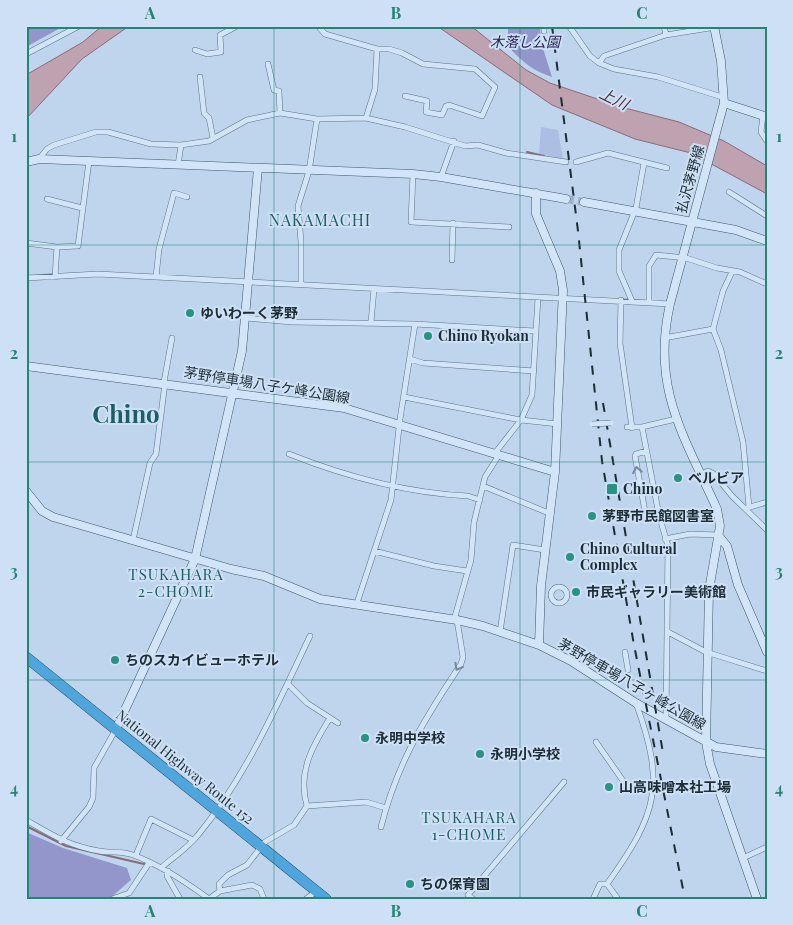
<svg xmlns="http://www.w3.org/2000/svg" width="793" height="925" font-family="'Playfair Display','Noto Sans JP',serif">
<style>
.farmland{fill:#acbee2}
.green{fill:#9396ca}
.water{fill:#bfa2af;stroke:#8c6a78}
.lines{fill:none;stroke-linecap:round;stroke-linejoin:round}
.stream{stroke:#8c6a78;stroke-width:2}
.secondary-tunnel{stroke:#9eb3c8;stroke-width:8;stroke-dasharray:8 4;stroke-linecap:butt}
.street-casing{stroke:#587585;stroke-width:6}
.secondary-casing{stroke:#3b5867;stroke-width:9}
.highway-casing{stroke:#2c4753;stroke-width:11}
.street{stroke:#d2e4f8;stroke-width:5}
.secondary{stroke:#d2e4f8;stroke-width:8}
.highway{stroke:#4fa6dd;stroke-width:10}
.rail{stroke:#1c2d35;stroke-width:2;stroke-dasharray:9 9;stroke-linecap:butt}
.street-bridge-casing{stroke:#587585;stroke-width:6;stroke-linecap:butt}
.street-bridge{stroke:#d2e4f8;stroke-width:5}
.oneway{stroke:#778896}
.grid{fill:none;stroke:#268475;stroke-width:1;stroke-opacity:0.55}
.poi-dot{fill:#289380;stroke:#cee0f5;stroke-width:2}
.labels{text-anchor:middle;stroke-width:4;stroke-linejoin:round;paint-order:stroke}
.park-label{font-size:14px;font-style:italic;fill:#262351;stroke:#cee0f5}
.street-label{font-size:14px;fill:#1c2d35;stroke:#cee0f5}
.poi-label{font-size:14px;font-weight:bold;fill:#1c2d35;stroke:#cee0f5;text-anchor:start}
.water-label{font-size:15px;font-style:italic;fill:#542b35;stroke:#cee0f5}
.neighbourhood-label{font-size:15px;letter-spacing:1px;fill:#1c5e61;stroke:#cee0f5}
.quarter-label{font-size:16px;letter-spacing:1px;fill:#1c5e61;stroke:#cee0f5}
.town-label{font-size:24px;font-weight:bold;fill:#1c5e61;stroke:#cee0f5}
.neatline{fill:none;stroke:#268475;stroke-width:2}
.grid-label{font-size:16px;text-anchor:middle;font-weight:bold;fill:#268475}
</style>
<rect width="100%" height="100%" fill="#bfd5ed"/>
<path class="farmland" d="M541,127L558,130L563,159L539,154Z"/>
<path class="green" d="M26,26H64L26,47Z
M504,26H540L541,42L552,77C533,71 521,61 508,46V29Z
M26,832L63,848L127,868L131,880L109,899H26Z"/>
<path class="water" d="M102,26H129L82,59L26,119V75L83,42Z
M437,26H471L526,70L550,83L621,107L679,122L724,141L767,166V194L691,153L635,139L552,105Z"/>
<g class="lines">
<path class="stream" d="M527,152L544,156
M26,826L66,846L144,864"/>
<path class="secondary-tunnel" d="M566,199L584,202"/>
<g class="street-casing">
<path id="street" d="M318,26L325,34L377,49L375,89L366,118
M544,26V31
M569,26L590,56L599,63L614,69L658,77L722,97
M664,26L666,35
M377,49H389L402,53L423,64L475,69L495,87L482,116L449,105L446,106L442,115L426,112L427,101L405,96
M195,50L207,54L221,52L220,35L237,26
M26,54L79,26
M599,63L604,56L666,35L716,27
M268,64L274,90L279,91L280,113
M200,77L204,113L209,118L213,138
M763,115L761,132L767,141
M39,159L47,149L54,145L96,132H108L151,144L181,145L209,141L247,120L280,113L317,119L366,118L405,127L465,146L478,145L506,153L566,162
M576,162L608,153L667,168
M178,165L181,145
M413,174L411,222L509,227
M441,177L454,141
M729,192L767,216
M47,199L82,208
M26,243L57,247L78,246L89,161
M452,260L453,223
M732,272L723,291L713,329L721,350L743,442L749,507
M55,277L57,247
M156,277L159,249L174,193L187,197
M26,278L98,274L670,304
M301,284V242L298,206L309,171L317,119
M621,300L620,343L632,428
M632,301L619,271V250L636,208L644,163
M649,302V266L656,255L686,258L717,268L740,272L767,284
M246,318L292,322L415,324L535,331
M371,322L374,289
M664,338L713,329
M410,359L423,363L534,371
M164,382L172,338
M404,397L521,420L558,424
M627,427H642L676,419
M642,427L659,515L668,546L666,719
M647,451L636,454L635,456L646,517L659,515
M495,453L521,420L532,395L538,298
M289,454C347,477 406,493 468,496L480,500
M702,474L708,471L714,474L732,496L767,530
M483,486L551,514
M747,508L767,502
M665,539L690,534L718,535
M133,540L150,463L156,454L165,383
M374,551L434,566L467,571
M551 595a8 8 0 1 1 16 0a8 8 0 1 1-16 0Z
M357,603L391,500L400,419L415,324
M454,620L471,560L474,522L485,477L499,455
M500,632L513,545L545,550
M668,632L706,652L767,671
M625,652L628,670
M288,684L307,703L338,723
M596,742L628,788L653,787
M307,806C297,772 313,745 330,718
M26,820C52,835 69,846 99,851C111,853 122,851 133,855C161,865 186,882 209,899L220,891L252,885L260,889L264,899
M381,827C397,763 425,718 461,664L463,657L457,620
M61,841L89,807L93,798L94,768L116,729
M136,855L151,819L193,840
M743,858L767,847
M161,868C173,857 188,848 198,835C246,777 278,703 310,636
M168,871L167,876L180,899
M607,884C657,814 666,786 636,703
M220,891L219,884L228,875L247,865L265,842L294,825L307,806L366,802L386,808
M112,899L129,893L149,863
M306,899L317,891
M473,899L468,895L564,782
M593,899L600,884H607L618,899"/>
</g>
<g class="secondary-casing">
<path id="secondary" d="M714,26L721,61L724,103L670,304C651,388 684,436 717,509L720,526L709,590L706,742L710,764L757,899
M724,103L767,117
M26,162L39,159L89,161L413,174L441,177L566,199
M536,193V214L560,271L563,290L555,472L541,586L539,645L571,661L636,703L716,747L767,754
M584,202L736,230L767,241
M26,366L344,408L555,472
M26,491L42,511L53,517L231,569L264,576L320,599L457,620L483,626L539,645
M718,535L727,546L738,585L767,652
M116,729L195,559L242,351L258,168"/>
</g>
<g class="highway-casing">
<path id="highway" d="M26,657L326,899"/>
</g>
<use href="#street" class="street"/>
<use href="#secondary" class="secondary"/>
<use href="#highway" class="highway"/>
<path class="rail" d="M552,26L578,231L602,461L634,645L685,899
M603,403L663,753"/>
<g class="street-bridge-casing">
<path id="street-bridge" d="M592,424L611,423"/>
</g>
<use href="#street-bridge" class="street-bridge"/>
</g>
<defs><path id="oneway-chevron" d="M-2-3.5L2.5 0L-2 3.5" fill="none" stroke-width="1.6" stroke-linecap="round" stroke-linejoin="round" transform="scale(1.25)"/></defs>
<g class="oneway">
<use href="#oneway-chevron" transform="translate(637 470) rotate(-100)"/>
<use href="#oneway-chevron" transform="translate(458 667) rotate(119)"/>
</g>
<path class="grid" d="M274,26V899M520,26V899M26,245H767M26,462H767M26,680H767"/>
<g class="poi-dot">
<circle cx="190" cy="313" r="5"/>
<circle cx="428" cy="336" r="5"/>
<circle cx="678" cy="478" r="5"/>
<rect x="606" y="483" width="12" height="12" rx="2.5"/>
<circle cx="592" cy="516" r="5"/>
<circle cx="570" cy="557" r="5"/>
<circle cx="576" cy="592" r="5"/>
<circle cx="115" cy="660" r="5"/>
<circle cx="365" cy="738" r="5"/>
<circle cx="480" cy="754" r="5"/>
<circle cx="609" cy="787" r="5"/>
<circle cx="410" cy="884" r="5"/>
</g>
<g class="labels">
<g class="park-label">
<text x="525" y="47">木落し公園</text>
</g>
<g class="street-label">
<text transform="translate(690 179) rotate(-74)" y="5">払沢茅野線</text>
<text transform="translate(267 385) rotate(9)" y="5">茅野停車場八子ケ峰公園線</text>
<text transform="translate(632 684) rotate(30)" y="5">茅野停車場八子ヶ峰公園線</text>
<text transform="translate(185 767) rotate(39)" y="5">National Highway Route 152</text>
</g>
<g class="poi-label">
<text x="200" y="318">ゆいわーく茅野</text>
<text x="438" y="341">Chino Ryokan</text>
<text x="688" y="483">ベルビア</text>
<text x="623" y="494">Chino</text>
<text x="602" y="521">茅野市民館図書室</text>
<text x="580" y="554">Chino Cultural<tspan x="580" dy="16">Complex</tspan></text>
<text x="586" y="597">市民ギャラリー美術館</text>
<text x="125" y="665">ちのスカイビューホテル</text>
<text x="375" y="743">永明中学校</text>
<text x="490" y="759">永明小学校</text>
<text x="619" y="792">山高味噌本社工場</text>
<text x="420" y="889">ちの保育園</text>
</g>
<g class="water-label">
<text transform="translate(614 99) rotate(26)" y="5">上川</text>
</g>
<g class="neighbourhood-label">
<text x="176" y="580">TSUKAHARA<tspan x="176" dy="17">2-CHOME</tspan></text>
<text x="469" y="823">TSUKAHARA<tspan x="469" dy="17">1-CHOME</tspan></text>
</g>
<g class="quarter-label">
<text x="320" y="226">NAKAMACHI</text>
</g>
<g class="town-label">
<text x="126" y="423">Chino</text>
</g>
</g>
<rect width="793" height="925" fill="none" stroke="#cee0f5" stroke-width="55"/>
<rect x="28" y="28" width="738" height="870" class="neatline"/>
<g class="grid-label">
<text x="150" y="19">A</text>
<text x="396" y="19">B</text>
<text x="642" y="19">C</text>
<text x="14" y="142">1</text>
<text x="779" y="142">1</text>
<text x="14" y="359">2</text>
<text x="779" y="359">2</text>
<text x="14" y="577">3</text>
<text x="779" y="577">3</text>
<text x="14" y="794">4</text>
<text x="779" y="794">4</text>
<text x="150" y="917">A</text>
<text x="396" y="917">B</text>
<text x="642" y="917">C</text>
</g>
</svg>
